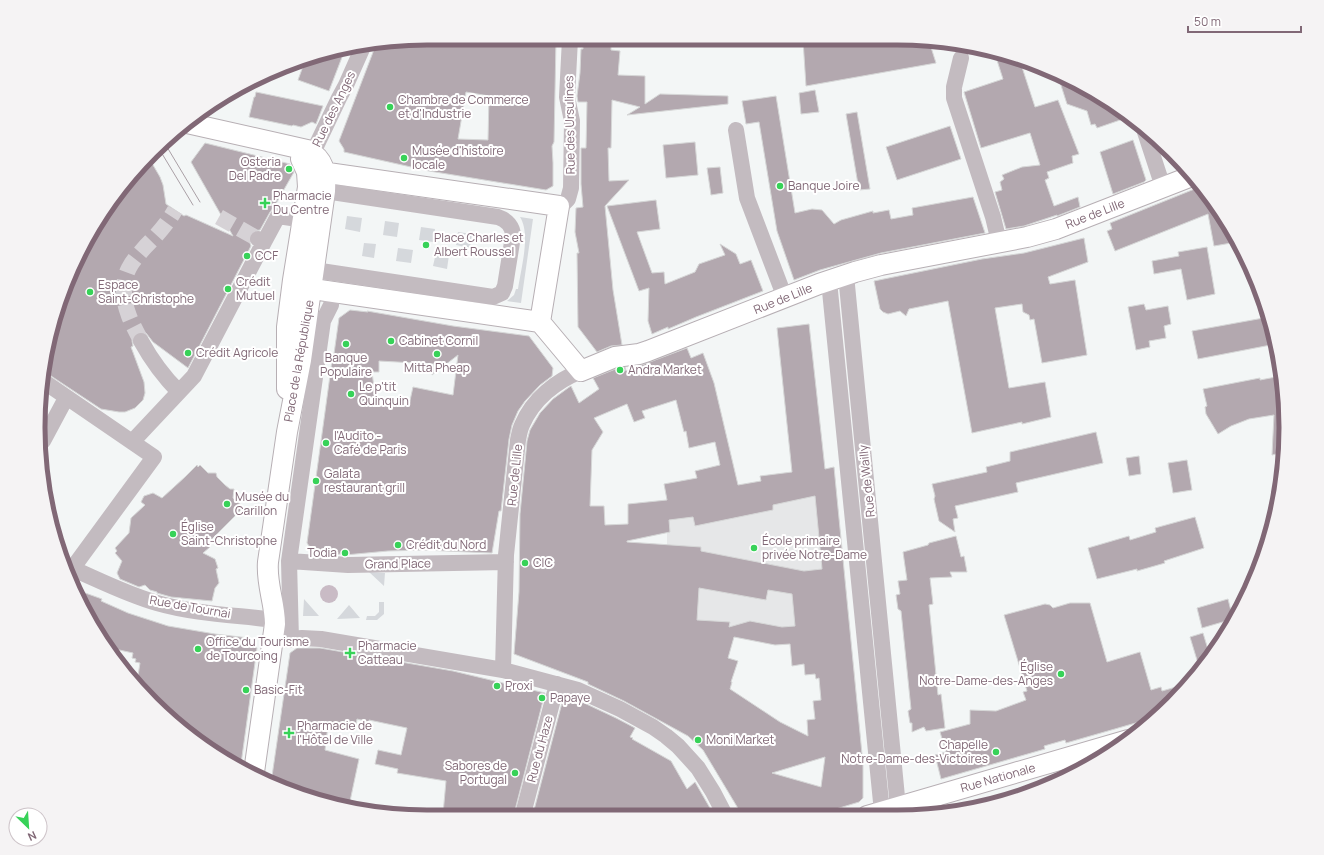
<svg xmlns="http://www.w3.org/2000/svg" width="1324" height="855" font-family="Manrope,sans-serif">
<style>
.built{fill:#e6e7e8}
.green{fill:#d5d8dc}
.water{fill:#c9bbc5}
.building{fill:#b3a8af;stroke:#d6d7d7;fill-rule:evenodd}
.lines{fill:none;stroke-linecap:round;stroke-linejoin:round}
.minor-tunnel{stroke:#d6d2d6;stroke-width:16;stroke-dasharray:16 8;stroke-linecap:butt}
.major-casing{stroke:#b7afb4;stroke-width:22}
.minor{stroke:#c3bbc0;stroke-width:16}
.major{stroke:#fff;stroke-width:20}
.tram{stroke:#aaa0a6;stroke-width:1}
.poi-dot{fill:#37d258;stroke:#fff;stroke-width:1.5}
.labels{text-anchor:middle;stroke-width:4;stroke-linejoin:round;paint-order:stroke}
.poi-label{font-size:12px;fill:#816876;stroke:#fff;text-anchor:start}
.street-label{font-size:12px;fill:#816876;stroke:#fff}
.rim{fill:none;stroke:#816876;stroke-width:5}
</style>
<rect width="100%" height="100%" fill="#f3f6f6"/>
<path class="built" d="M834,467L850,632L769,640L673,623L667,558V500Z"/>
<path class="green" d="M347,216L362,218L360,232L345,229Z
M520,217L533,219L521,303L507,301L514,295L516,289H518C521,268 531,234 520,217Z
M385,221L399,223L397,237L383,235Z
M421,227L435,229L433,242L419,240Z
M458,232L472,234L470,248L456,245Z
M364,243L376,244L374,258L362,256Z
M398,248L413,250L411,263L396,261Z
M436,253L449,255L447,269L433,266Z
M369,572L385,573L384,586Z
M304,599L319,616H303Z
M379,602H384V614L377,620H366L367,616H375L379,612Z
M349,605L360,618L337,619Z"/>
<path class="water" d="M320 594a9 9 0 1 1 18 0a9 9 0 1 1-18 0Z"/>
<path class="building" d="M428,38L556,39L554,142L552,146L553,163V186L546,190L429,171L344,152V149L339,141L375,47ZM466,92L489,96L488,140L458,139Z
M583,39H611V50L620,51L618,75L645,76V104L660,94L728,96V104L627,115L640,107L612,100L611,148H608L609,181L629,180L605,206L613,290L622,345L611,346L597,352L578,327L577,253H579L575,232L576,208L583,207L581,184V148H586L587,102H578L577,96L580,73L581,49H583Z
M803,40L929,41L936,63L806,86Z
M344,52L329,91L298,80L306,58Z
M995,54L1020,61L1035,107L1058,100L1079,154L1072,156L1073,163L1047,172L1049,178L1045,180L1054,206L1078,197L1080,207L1057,216V215L1024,226L1006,229L995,192L1002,190L1000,182L1004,179L1002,175L1022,167L1040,165L1030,133L981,148L964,92L1003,79Z
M1058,76L1084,91L1126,118L1097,128L1095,124L1091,125L1087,111L1067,104Z
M815,90L819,112L801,114L799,93Z
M256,92L323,106L316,124L312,122L301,127L293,125L292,126L249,117L254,97H255Z
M776,96L795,213L812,209L822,210L834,224L841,220L873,211V213L889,210L891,219L913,215L912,208L973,197L985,233L881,253L820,270L794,280L777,231L759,122L746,124L742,101Z
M857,112L870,189L859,190L846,114Z
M950,126L961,159L897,180L886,147Z
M1133,140L1146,180L1144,182L1113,194L1100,152Z
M695,142L698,175L666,178L663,145Z
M205,143L290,164L294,172L274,207L270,212L260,230L253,231L250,234L249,240L251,246L188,368L153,342L146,333L141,332L137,333L133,337L132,341L133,346L131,347L144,382L145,393L143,400L135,408L125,412H119L101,409L45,372L59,302L118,191L147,158L153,165L160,177L163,185L166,204L184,216L186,215L233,236L191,162Z
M720,167L723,193L711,195L707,168Z
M1202,186L1205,190L1237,242L1214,246L1208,214L1115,251L1107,231L1112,229L1110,223Z
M656,200L660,229L637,232L652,273L664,272L665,284L695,272L699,264L725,255L720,244L736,254L740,264L751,260L763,291L696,317L668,329V327L652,334L648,321L649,288L639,291L607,206Z
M1084,238L1088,262L1048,277L1050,284L1075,280L1087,355L1042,363L1034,319L1030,320L1029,315L1023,312L1022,304L995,308L1009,388L1045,382L1051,417L1022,424V422L972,433L948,301L909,309L906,316L900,311L888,314L883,312L880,309L874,281L982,259L1024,253Z
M1207,247L1215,294L1187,300L1181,269L1154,274L1152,261L1179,256L1178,252Z
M1144,304L1146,310L1168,306L1171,324L1164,326L1166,338L1149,341L1150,347L1136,350L1128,307Z
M350,310L368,312L367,311L453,326L529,336L553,368L552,376L540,385L525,401L518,411L512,425L509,439L501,511H499L492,553L423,550L388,551L345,555L339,554L338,555L317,553L318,551L309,546L307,543L332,361H333L339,318ZM458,355L453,395L413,387L409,405L376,403L372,372H379V361L434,364L432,375Z
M1269,317L1273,326L1276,344L1198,359L1192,331Z
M809,324L825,469L834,467L860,733L863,765V798L859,802L813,816L742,815L703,750L688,736L624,701L588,684V682L514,654L519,592L520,514L527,441L530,430L540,413L553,399L568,388L571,386L579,403L599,389L593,378L618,368L625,367L626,371L687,348L691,358L703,353L714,383L738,485L761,481L760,476L792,472L777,328ZM676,400L684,432L686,431L689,448L715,442L720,465L695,471L697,478L664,484L667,500L628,504V524L605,525L604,506H590L592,450L603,432L594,418L627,404L634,422L645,418L642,411ZM815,496L822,569L804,571L701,551V547L627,542V541L670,532L669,520L693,517L695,526L773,510V505ZM699,588L766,600L768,590L792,594L795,626L782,627L750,621L729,627L730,622L697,620ZM734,637L775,645L790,644L792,666L804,664L805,675L815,674L816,679L819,678L821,700L813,701L815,719L807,720L808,736L780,722L730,689L732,682H731L738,661L728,658ZM825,757L821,787L772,773Z
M1281,376L1285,402V414H1280L1285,415L1284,452L1272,455L1274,415L1249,419L1231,426L1218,434L1206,414L1205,407L1207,406L1203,389L1260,378V380Z
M1096,432L1103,463L1016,483L1018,492L955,506L958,518L953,519L955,532L939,521L934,499L935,496L932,484L987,472L986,467L1010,461V452Z
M1139,456L1141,474L1129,476L1126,458Z
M1187,460L1192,490L1173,493L1168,463Z
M197,465L198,467L200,465L208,473H216L217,477L225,485L230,489H234L233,498L242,506L240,507L242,509L207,544L210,547L203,553L215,559L218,568L216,569L219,583L215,588L212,601L171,597L157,593V592L150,590L145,585L139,587L120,579L117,573L122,561L115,553L117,551L115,548L129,533L131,518L145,505L141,502L144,496L153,493L162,498L185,477Z
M1195,517L1204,548L1164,561L1165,563L1137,571V569L1097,579L1088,548L1129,536L1130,540L1156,532L1155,528Z
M956,536L961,557L964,556L967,572H950L952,577L930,578L933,604L929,605L938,695L941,694L945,728L926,731L924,727L912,732V723H910L908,711L911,709L901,611L898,609L896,595L900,594L898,581L907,580L903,552L928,545L929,543Z
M74,589L102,599L101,601L128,613L168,626L215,634L249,638L257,648L241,764L171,720L137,682L140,663L135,662L136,659L132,658L133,653L106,647L104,644Z
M1228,599L1233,619L1202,628L1197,608Z
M1070,603H1090L1107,662L1140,652L1151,690L1161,687L1162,691L1190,683L1153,718L1066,743L1065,740L1044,746L1045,749L941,779L935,755L946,752L940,732L970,724V710L996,711L1026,700L1023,692L1027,691L1004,615L1045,604L1050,605L1053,608Z
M1203,633L1210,656L1200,670L1190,637Z
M297,648H320L453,671L545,693L514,814H443L446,781L397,773L398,769L375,764L378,750L401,755L407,728L369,720V722L357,719L355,730L328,725L325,750L359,759L349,806L278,787L271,783L290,653Z
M565,697L582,703V702L616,718L635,728L630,737L633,738L632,739L671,761L687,789L695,782L714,815L533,814L563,699Z"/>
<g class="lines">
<path class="minor-tunnel" d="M219,217L258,239
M141,341C137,332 131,323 128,313C123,300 122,281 129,268C133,260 140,253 146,246C157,235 167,224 175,210"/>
<g class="major-casing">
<path id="major" d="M187,123L307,150C325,159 326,173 325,191L301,360L287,432L268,562C266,584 275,603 275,624L254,772
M307,170L559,206L540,322
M299,287L540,322
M540,322L581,371L615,357L639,354L648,351L819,284L855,272L881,265L1027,237L1056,229L1192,176
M287,389V327L293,280L308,187L307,172L301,159
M867,816L1128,740"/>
</g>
<path class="minor" d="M961,58L954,87V98L993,217L999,242
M1144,129L1163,187
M736,130L747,198L785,298
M308,163L339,98L346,85L362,49
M559,206L563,204L568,199L571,188L572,121L567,97L570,39
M258,239L264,242L278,216L298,219
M303,273L314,270L493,297L502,293L505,286L513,236C513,227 507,220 498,217L325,191L316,186
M846,275L898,807
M829,281L882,812
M141,341C152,361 163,376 179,392
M43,381L154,457L72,569
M43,441L66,398
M132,442L194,376L264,242
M289,561L348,565L506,562
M64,565C95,578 125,594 157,603C195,614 236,615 275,620
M280,640L302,638L321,639L503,670L578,690L620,709L653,727L666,736L678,746L698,768L713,792L725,815
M291,640L289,561L323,321L331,305
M503,670L506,555L518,440C519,435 520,429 522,425C533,399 556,381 581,371
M523,814L557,684"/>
<use href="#major" class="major"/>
<path class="tram" d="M164,142L200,202
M158,147L193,205"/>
</g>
<g class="poi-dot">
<circle cx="390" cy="107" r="4"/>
<circle cx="404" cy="158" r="4"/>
<circle cx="289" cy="169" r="4"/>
<circle cx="780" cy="186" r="4"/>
<path d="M263 197h4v4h4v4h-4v4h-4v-4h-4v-4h4z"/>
<circle cx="426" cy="245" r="4"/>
<circle cx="247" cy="256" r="4"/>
<circle cx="228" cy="289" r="4"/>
<circle cx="90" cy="292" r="4"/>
<circle cx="391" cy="341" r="4"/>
<circle cx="346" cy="344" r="4"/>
<circle cx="188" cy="353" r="4"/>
<circle cx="437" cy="354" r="4"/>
<circle cx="620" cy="370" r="4"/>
<circle cx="351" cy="394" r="4"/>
<circle cx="326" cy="443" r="4"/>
<circle cx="316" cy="481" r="4"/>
<circle cx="227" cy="504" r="4"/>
<circle cx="173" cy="534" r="4"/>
<circle cx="398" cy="545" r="4"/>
<circle cx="754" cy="548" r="4"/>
<circle cx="345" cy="553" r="4"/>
<circle cx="525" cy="563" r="4"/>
<circle cx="198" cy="649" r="4"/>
<path d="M348 647h4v4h4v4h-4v4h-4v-4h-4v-4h4z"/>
<circle cx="1061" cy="674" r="4"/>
<circle cx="497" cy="686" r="4"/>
<circle cx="246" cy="690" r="4"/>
<circle cx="542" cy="698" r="4"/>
<path d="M287 727h4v4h4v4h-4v4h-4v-4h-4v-4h4z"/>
<circle cx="698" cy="740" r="4"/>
<circle cx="996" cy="752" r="4"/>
<circle cx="515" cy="773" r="4"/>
</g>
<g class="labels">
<g class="poi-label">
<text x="398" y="104">Chambre de Commerce<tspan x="398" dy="14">et d'Industrie</tspan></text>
<text x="412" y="155">Musée d'histoire<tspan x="412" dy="14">locale</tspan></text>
<text x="281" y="166" text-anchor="end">Osteria<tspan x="281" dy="14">Del Padre</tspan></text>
<text x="788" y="190">Banque Joire</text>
<text x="273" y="200">Pharmacie<tspan x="273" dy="14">Du Centre</tspan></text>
<text x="434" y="242">Place Charles et<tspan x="434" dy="14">Albert Roussel</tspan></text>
<text x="255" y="260">CCF</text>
<text x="236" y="286">Crédit<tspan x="236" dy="14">Mutuel</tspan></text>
<text x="98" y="289">Espace<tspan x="98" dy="14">Saint-Christophe</tspan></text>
<text x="399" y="345">Cabinet Cornil</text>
<text x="196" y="357">Crédit Agricole</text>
<text x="346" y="362" text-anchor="middle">Banque<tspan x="346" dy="14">Populaire</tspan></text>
<text x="437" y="372" text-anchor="middle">Mitta Pheap</text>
<text x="628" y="374">Andra Market</text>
<text x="359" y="391">Le p'tit<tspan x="359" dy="14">Quinquin</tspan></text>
<text x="334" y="440">l'Audito -<tspan x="334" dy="14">Café de Paris</tspan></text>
<text x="324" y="478">Galata<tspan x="324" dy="14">restaurant grill</tspan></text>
<text x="235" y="501">Musée du<tspan x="235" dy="14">Carillon</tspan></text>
<text x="181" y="531">Église<tspan x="181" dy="14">Saint-Christophe</tspan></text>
<text x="762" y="545">École primaire<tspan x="762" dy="14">privée Notre-Dame</tspan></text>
<text x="406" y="549">Crédit du Nord</text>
<text x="337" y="557" text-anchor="end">Todia</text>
<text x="533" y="567">CIC</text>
<text x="206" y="646">Office du Tourisme<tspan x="206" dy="14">de Tourcoing</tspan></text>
<text x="358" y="650">Pharmacie<tspan x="358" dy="14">Catteau</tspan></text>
<text x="1053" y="671" text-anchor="end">Église<tspan x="1053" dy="14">Notre-Dame-des-Anges</tspan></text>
<text x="505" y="690">Proxi</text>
<text x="254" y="694">Basic-Fit</text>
<text x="550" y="702">Papaye</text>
<text x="297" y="730">Pharmacie de<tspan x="297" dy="14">l'Hôtel de Ville</tspan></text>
<text x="706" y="744">Moni Market</text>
<text x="988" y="749" text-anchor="end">Chapelle<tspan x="988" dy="14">Notre-Dame-des-Victoires</tspan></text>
<text x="507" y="770" text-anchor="end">Sabores de<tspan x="507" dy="14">Portugal</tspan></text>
</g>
<g class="street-label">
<text transform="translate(334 109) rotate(-64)" y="4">Rue des Anges</text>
<text transform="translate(570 125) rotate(-91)" y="4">Rue des Ursulines</text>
<text transform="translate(1095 214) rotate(-21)" y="4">Rue de Lille</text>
<text transform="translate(783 299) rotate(-22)" y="4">Rue de Lille</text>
<text transform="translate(299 361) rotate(-80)" y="4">Place de la République</text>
<text transform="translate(515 475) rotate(-84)" y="4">Rue de Lille</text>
<text transform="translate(867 481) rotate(-96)" y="4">Rue de Wailly</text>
<text transform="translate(398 564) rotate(-1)" y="4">Grand Place</text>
<text transform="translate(190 607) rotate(10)" y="4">Rue de Tournai</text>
<text transform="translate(540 749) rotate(-75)" y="4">Rue du Haze</text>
<text transform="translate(998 778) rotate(-16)" y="4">Rue Nationale</text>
</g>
</g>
<path d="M0 0H1324V855H0ZM427 45H897A382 382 0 0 1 1279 427V428A382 382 0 0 1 897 810H427A382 382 0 0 1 45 428V427A382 382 0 0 1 427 45Z" fill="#f5f3f4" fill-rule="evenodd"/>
<path class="rim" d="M427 45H897A382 382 0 0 1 1279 427V428A382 382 0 0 1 897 810H427A382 382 0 0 1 45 428V427A382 382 0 0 1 427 45Z"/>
<g transform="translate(28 827) rotate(155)"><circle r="19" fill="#ffffff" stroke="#cdc3c8"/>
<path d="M0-3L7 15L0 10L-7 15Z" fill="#37d258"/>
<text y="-6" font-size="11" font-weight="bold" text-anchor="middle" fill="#816876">N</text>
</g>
<path d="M1188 26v6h113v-6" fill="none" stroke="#816876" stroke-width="2"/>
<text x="1194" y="26" font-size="12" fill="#816876" stroke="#ffffff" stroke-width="3" paint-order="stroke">50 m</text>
</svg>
